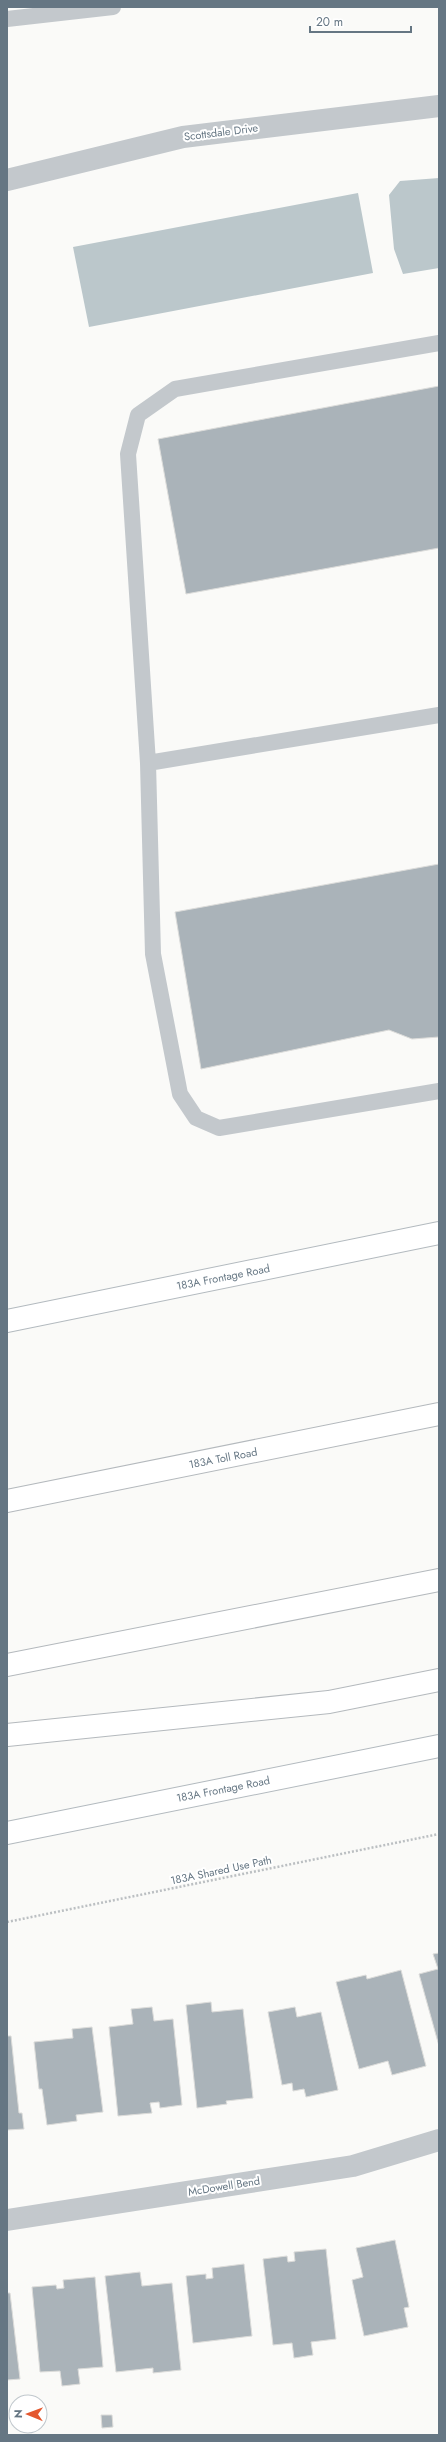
<svg xmlns="http://www.w3.org/2000/svg" width="446" height="2442" font-family="Jost,sans-serif">
<style>
.water{fill:#bbc7cb}
.building{fill:#aab3b9;stroke:#dcdcda}
.lines{fill:none;stroke-linecap:round;stroke-linejoin:round}
.secondary-casing{stroke:#b3babf;stroke-width:24}
.highway-casing{stroke:#b4b9bd;stroke-width:24}
.path{stroke:#bbbfc2;stroke-width:2.5;stroke-dasharray:2 2;stroke-linecap:butt}
.lane{stroke:#c3c8cc;stroke-width:16}
.street{stroke:#c3c8cc;stroke-width:22}
.secondary{stroke:#fff;stroke-width:22}
.highway{stroke:#fff;stroke-width:22}
.labels{text-anchor:middle;stroke-width:4;stroke-linejoin:round;paint-order:stroke}
.street-label{font-size:11px;fill:#657683;stroke:#fff}
</style>
<rect width="100%" height="100%" fill="#fafaf8"/>
<path class="water" d="M439,178V268L403,274L394,249L389,195L400,181Z
M358,193L373,273L89,327L73,247Z"/>
<path class="building" d="M439,386V548L186,594L158,439Z
M439,864V1037L412,1039L389,1030L201,1069L175,912Z
M439,1953V2046L419,1974L438,1969L433,1954Z
M401,1970L426,2066L392,2075L388,2061L359,2069L336,1982L366,1975L367,1979Z
M211,2002L212,2012L243,2009L253,2098L226,2101L227,2104L197,2108L186,2005Z
M152,2007L154,2021L173,2019L182,2105L160,2108L159,2102L150,2103L152,2113L118,2116L109,2027L133,2024L131,2009Z
M295,2007L297,2017L321,2012L338,2090L306,2097L304,2089L293,2091L292,2083L282,2085L268,2012Z
M92,2027L103,2112L76,2115L77,2121L47,2125L42,2089H39L34,2042L73,2038L72,2029Z
M7,2036H11L19,2113H22L24,2129L7,2130Z
M395,2240L409,2307L404,2308L408,2327L364,2336L352,2280L363,2277L356,2248Z
M326,2249L336,2339L311,2342L313,2355L294,2358L292,2343L273,2345L263,2259L287,2256L288,2262L295,2261L294,2252Z
M244,2264L252,2336L193,2343L186,2276L206,2274V2279L213,2278L212,2268Z
M140,2272L142,2286L172,2283L181,2370L153,2373V2368L116,2372L105,2276Z
M95,2277L103,2367L78,2369L80,2384L62,2386L60,2371L40,2372L32,2287L56,2285L57,2289L64,2288L63,2280Z
M7,2293H10L20,2379L7,2380Z
M101,2415H112L113,2427L102,2428Z"/>
<g class="lines">
<g class="secondary-casing">
<path id="secondary" d="M7,1321L439,1233
M7,1833L439,1746"/>
</g>
<g class="highway-casing">
<path id="highway" d="M7,1501L439,1414
M7,1665L439,1580
M7,1735L329,1702L439,1680"/>
</g>
<path class="path" d="M7,1922L439,1834"/>
<path class="lane" d="M7,19L113,7
M439,715L148,763L153,954L180,1094L196,1118L219,1128L439,1091
M148,763L128,454L138,415L175,389L439,343"/>
<path class="street" d="M7,180L183,137L439,106
M7,2220L353,2166L439,2140"/>
<use href="#secondary" class="secondary"/>
<use href="#highway" class="highway"/>
</g>
<g class="labels">
<g class="street-label">
<text transform="translate(221 132) rotate(-7)" y="4">Scottsdale Drive</text>
<text transform="translate(223 1277) rotate(-11)" y="4">183A Frontage Road</text>
<text transform="translate(223 1458) rotate(-11)" y="4">183A Toll Road</text>
<text transform="translate(223 1789) rotate(-11)" y="4">183A Frontage Road</text>
<text transform="translate(221 1870) rotate(-12)" y="4">183A Shared Use Path</text>
<text transform="translate(224 2186) rotate(-9)" y="4">McDowell Bend</text>
</g>
</g>
<rect width="446" height="2442" fill="none" stroke="#657683" stroke-width="16"/>
<g transform="translate(28 2414) rotate(271)"><circle r="19" fill="#ffffff" stroke="#c1c8cd"/>
<path d="M0-3L7 15L0 10L-7 15Z" fill="#e4572e"/>
<text y="-6" font-size="11" font-weight="bold" text-anchor="middle" fill="#657683">N</text>
</g>
<path d="M310 26v6h101v-6" fill="none" stroke="#657683" stroke-width="2"/>
<text x="316" y="26" font-size="12" fill="#657683" stroke="#ffffff" stroke-width="3" paint-order="stroke">20 m</text>
</svg>
